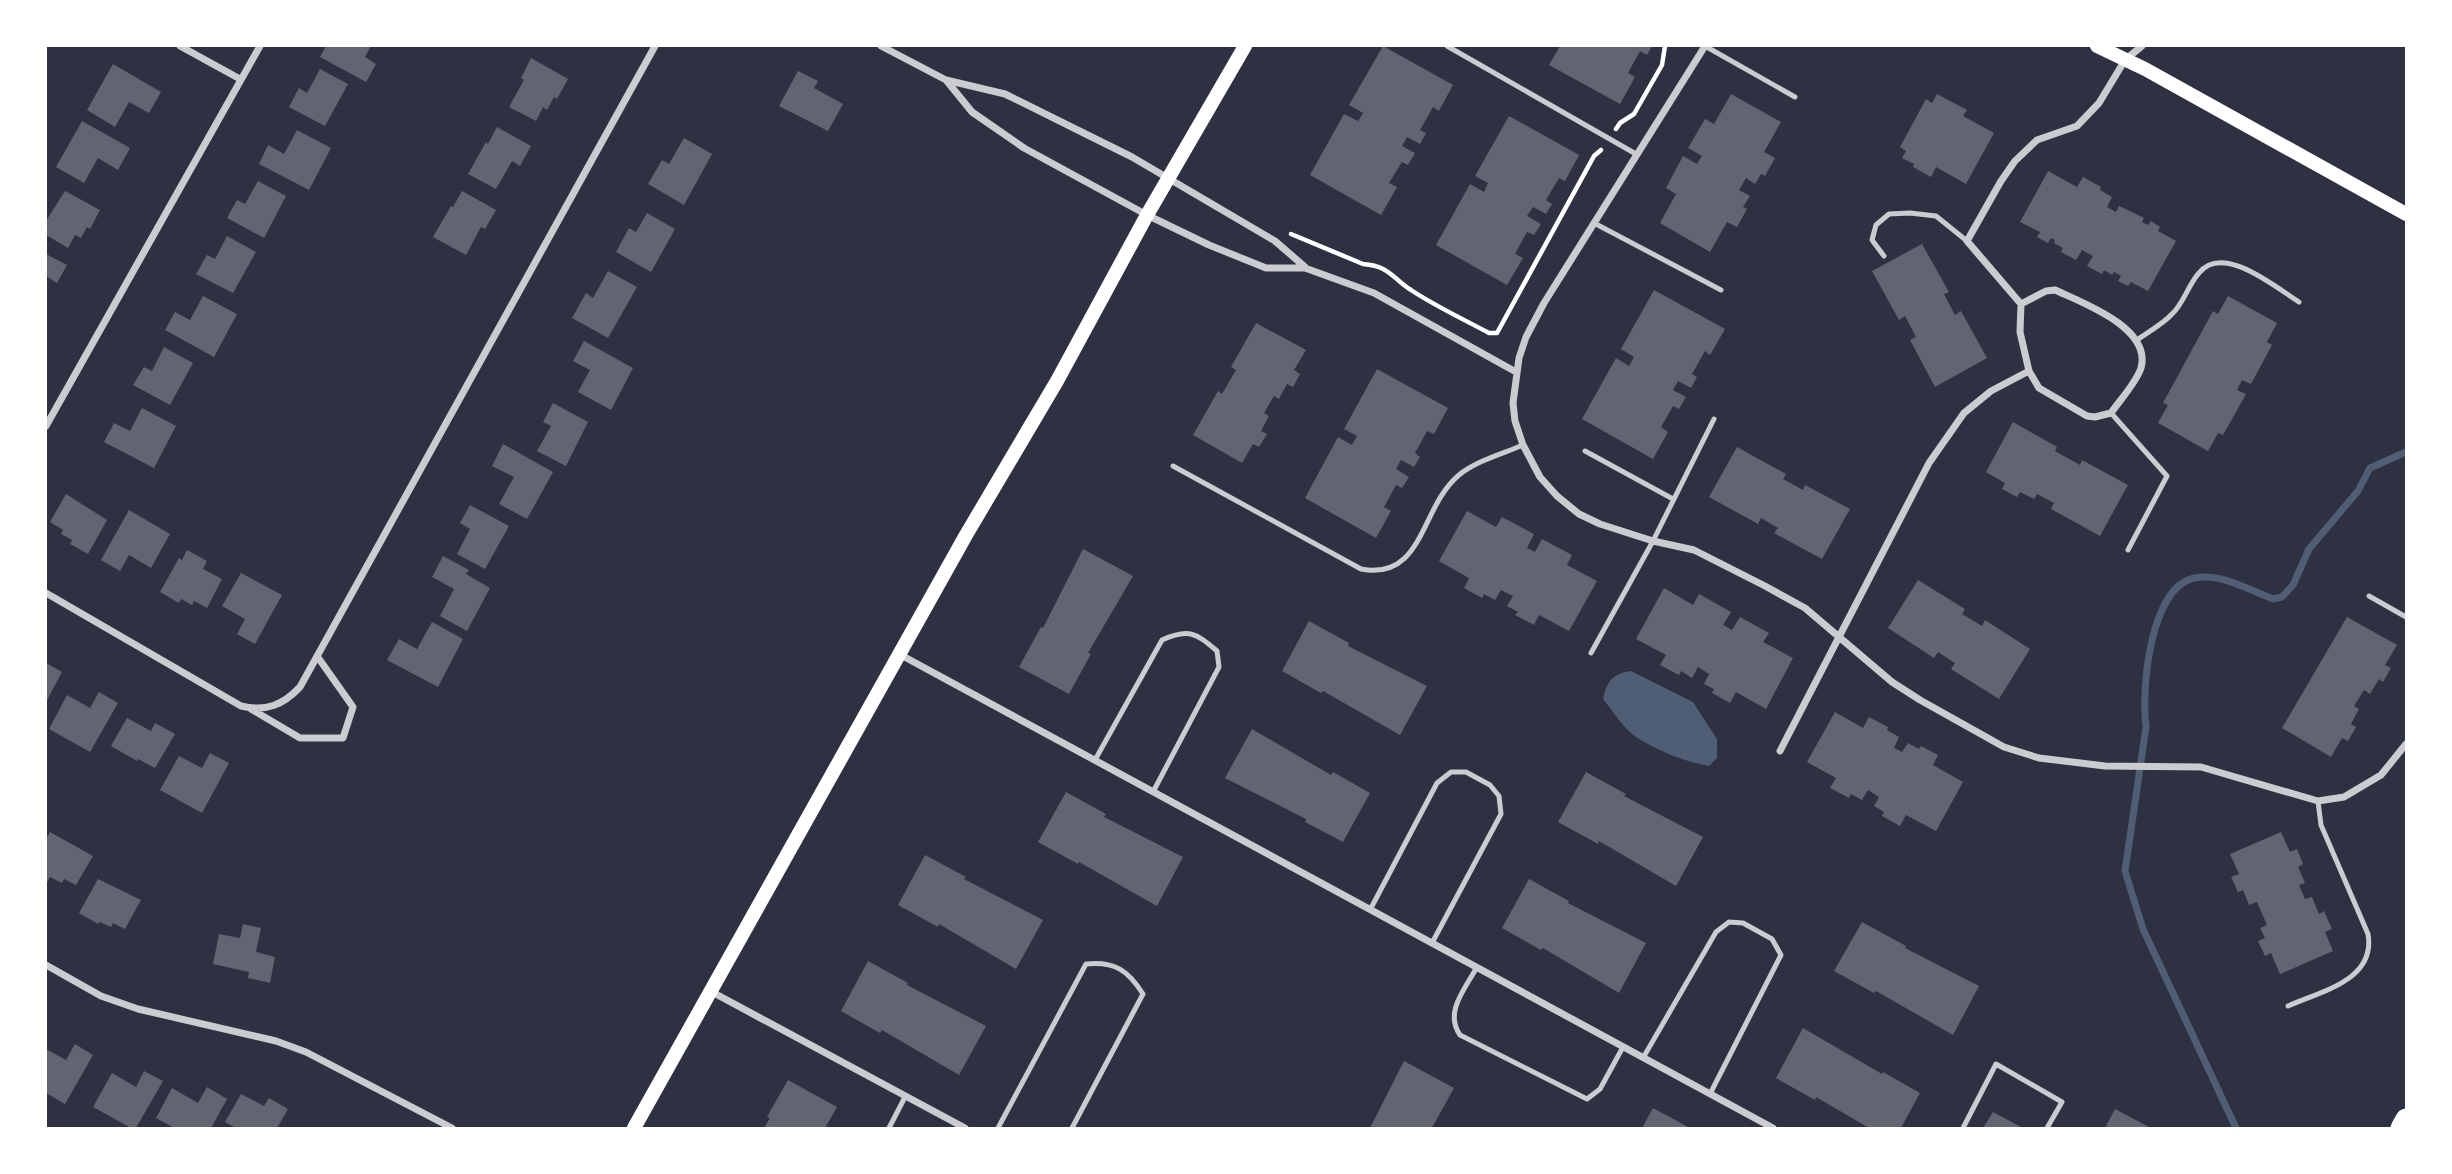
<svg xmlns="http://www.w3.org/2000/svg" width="2452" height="1174" font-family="Jost,sans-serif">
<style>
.water{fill:#4f5d75}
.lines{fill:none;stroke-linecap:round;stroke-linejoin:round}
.stream{stroke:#4f5d75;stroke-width:7}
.building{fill:#626471}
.path{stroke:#fff;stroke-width:4.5}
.service{stroke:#caccd0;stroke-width:5}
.minor{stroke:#caccd0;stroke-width:7}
.secondary{stroke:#fff;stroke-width:14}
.motorway{stroke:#fff;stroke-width:21}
</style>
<rect width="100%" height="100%" fill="#2d3142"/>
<path class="water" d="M1631,671L1693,702L1717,739V758L1709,766C1685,762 1656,750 1636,737C1623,728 1613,711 1603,699C1607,681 1612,674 1631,671Z"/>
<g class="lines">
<path class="stream" d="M2236,1128L2143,929L2125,871L2146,727C2141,690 2150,586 2195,578C2221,573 2250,590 2273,599L2282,597L2293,585L2309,549L2358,491L2370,468L2406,452"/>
</g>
<path class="building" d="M326,46H371L365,57L376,64L366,82L320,57Z
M1383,46L1453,85L1439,111L1433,107L1420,130L1426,133L1420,144L1407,137L1402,146L1415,153L1408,165L1402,162L1389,183L1397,187L1381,215L1310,175L1344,114L1358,121L1363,113L1349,105Z
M1560,46H1652L1647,55L1640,51L1628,73L1635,77L1620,104L1549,65Z
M531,58L568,79L557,99L554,97L547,110L543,107L536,121L509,107L524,80L521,78Z
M113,64L161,92L149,113L129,102L115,127L87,110Z
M320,69L348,84L325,126L289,107L299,88L307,93Z
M798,71L818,81L814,88L843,104L828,131L779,106Z
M1731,94L1781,122L1764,152L1775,158L1765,176L1761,174L1755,184L1746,178L1739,190L1750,196L1743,207L1747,209L1737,227L1727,222L1710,252L1660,223L1676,194L1666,188L1683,156L1697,164L1702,156L1688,148L1705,119L1714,124Z
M1937,94L1967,110L1963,116L1994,133L1966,184L1936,167L1931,177L1913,167L1914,164L1902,158L1906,151L1900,147L1926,99L1932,103Z
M1509,116L1579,155L1565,181L1559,178L1546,200L1552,204L1546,214L1533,207L1527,216L1541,224L1534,235L1527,232L1515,254L1523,258L1507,285L1436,245L1470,184L1484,192L1488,183L1475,176Z
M82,121L130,148L118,170L98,158L84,183L56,167Z
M497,127L531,146L520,166L512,161L496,189L468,174L486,142L488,144Z
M297,130L331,148L309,190L259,164L268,145L284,154Z
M684,138L712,154L684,205L648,184L662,160L669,164Z
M2048,171L2077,187L2083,177L2101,187L2100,190L2112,197L2107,207L2116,212L2119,206L2136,214L2144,218L2142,222L2148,225L2151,221L2160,227L2158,231L2176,241L2148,291L2131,282L2128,286L2118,281L2121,276L2114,272L2112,275L2104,270L2102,274L2087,266L2093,256L2082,250L2076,260L2061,252L2063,248L2054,243L2055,240L2051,238L2048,243L2037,237L2040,232L2020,222Z
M258,181L286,196L264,238L227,218L237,200L245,204Z
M65,191L100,210L90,229L87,227L81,238L75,235L68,248L46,235V221Z
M462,191L496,210L485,229L481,227L466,255L433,237L451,206L453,207Z
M647,213L675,229L651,272L616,252L629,228L636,232Z
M227,236L256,252L233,293L196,274L207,255L215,259Z
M1922,244L1949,292L1944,294L1955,315L1961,311L1987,358L1935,387L1910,340L1916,337L1905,316L1899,320L1872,271Z
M46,254L67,265L57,283L46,276Z
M608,271L637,287L608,338L572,318L586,293L593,298Z
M1654,290L1725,329L1710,355L1705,351L1692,374L1697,377L1691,388L1678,381L1673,390L1686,397L1679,409L1673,406L1661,427L1668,432L1653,459L1582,419L1616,358L1629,366L1634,357L1621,349Z
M203,296L237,314L214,357L165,330L175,312L190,320Z
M2228,296L2277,323L2267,342L2272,345L2251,384L2242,380L2237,390L2246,394L2223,435L2218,433L2208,451L2158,423L2168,405L2163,403L2213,311L2218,314Z
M1256,323L1306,350L1294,370L1300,374L1293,387L1287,384L1279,399L1274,396L1264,413L1269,416L1261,431L1267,434L1259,447L1253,444L1242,463L1193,435L1218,391L1222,394L1236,370L1231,367Z
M584,341L633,368L611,410L578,392L590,370L573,361Z
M164,347L193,363L170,405L133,385L144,367L152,371Z
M1377,369L1448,408L1434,434L1427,431L1415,453L1420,457L1414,467L1401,460L1396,469L1409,477L1402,488L1396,485L1384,507L1391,511L1376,538L1305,498L1338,437L1352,445L1357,436L1344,429Z
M553,403L588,422L566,466L537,451L551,426L543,422Z
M142,408L176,426L154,468L104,442L114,423L130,431Z
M2013,422L2057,447L2055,451L2080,465L2082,460L2128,485L2100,536L2051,509L2054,503L2037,494L2034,499L2020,492L2017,497L2002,489L2005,483L1986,472Z
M503,444L553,472L527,519L499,504L514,477L492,466Z
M1737,447L1786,474L1783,479L1803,490L1805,485L1850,509L1822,559L1774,533L1778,528L1761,518L1758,524L1709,497Z
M66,494L107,520L88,554L70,544L72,540L61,534L63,530L50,522Z
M470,505L509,526L485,569L457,554L470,529L460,523Z
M129,510L170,534L151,568L129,555L120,571L101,560Z
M1467,511L1496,527L1502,517L1534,534L1527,548L1535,552L1542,539L1572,555L1567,565L1597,581L1569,631L1539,615L1534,625L1515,615L1518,612L1507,606L1513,596L1501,590L1495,600L1484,594L1482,598L1464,588L1469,578L1439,561Z
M1083,549L1133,576L1088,653L1091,654L1069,694L1019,667L1041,627L1043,628Z
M187,550L207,561L203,569L222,579L207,608L194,601L192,605L181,599L179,603L160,592L179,558L182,560Z
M443,556L469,570L466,574L490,588L467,631L440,616L454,589L432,577Z
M241,573L282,595L255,644L237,634L245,619L222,606Z
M1918,580L1965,609L1962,614L1982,626L1985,620L2030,649L1999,699L1951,669L1955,663L1938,652L1934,658L1888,628Z
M1664,588L1693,605L1699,594L1731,612L1723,625L1732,630L1740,617L1769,633L1763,642L1793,658L1766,709L1736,692L1730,703L1712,693L1714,689L1704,684L1709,674L1698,667L1692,678L1681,671L1679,675L1660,665L1666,655L1636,639Z
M2347,617L2397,645L2385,665L2391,668L2383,682L2379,679L2370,694L2364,690L2354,706L2359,709L2351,724L2356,727L2348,741L2342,738L2331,757L2282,728Z
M1309,621L1349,643L1348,646L1427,686L1400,735L1323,691L1321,693L1282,671Z
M432,622L463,639L438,687L387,660L399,639L417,649Z
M46,663L62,672L46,702Z
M99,692L118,703L90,752L49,729L67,695L90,708Z
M1835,712L1863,728L1869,717L1888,727L1887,730L1899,737L1894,748L1902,752L1908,743L1919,749L1921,746L1938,755L1933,765L1963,782L1936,831L1906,815L1900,826L1882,816L1884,812L1874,806L1879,797L1868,790L1862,800L1851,794L1849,798L1830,788L1836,778L1807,762Z
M127,718L151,731L155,723L175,734L155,768L138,759L137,761L111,746Z
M1252,729L1331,775L1333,772L1370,793L1343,842L1305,822L1306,819L1225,778Z
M210,753L229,763L202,813L160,790L179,756L202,768Z
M1586,772L1626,794L1624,796L1703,837L1676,886L1599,841L1598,844L1558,822Z
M1066,792L1106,814L1104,817L1183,857L1157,906L1079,862L1078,864L1038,842Z
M50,832L93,856L76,885L64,879L62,883L50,877L46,884V839Z
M2281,832L2290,852L2297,849L2303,864L2298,867L2305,883L2299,885L2305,899L2312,897L2319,914L2324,911L2332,929L2325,932L2333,951L2280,974L2271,953L2265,956L2258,941L2265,938L2260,928L2267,925L2257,902L2249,905L2243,890L2238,892L2231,877L2239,874L2230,854Z
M925,855L966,877L964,879L1043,920L1016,969L939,924L938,927L898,905Z
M98,879L141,900L125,929L113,923L111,927L100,922L98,924L79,913Z
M1529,879L1569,901L1568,903L1646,943L1619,993L1543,948L1541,950L1502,928Z
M1862,922L1906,946L1905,948L1979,986L1953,1035L1876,991L1874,993L1834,971Z
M243,924L261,928L256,952L275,957L270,983L248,978L249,972L213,964L219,934L240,938Z
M868,961L908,983L907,985L986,1026L959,1075L882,1030L880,1033L841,1011Z
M1803,1028L1882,1074L1883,1072L1920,1093L1901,1128H1869L1816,1097L1815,1100L1776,1078Z
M75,1044L93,1055L65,1104L46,1093V1049L66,1060Z
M1404,1061L1454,1088L1433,1126L1429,1128H1370Z
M144,1071L163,1081L136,1128H131L93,1107L112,1073L136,1087Z
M788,1080L837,1107L825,1128H764L770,1118L767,1117Z
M207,1087L227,1099L211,1128H174L156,1118L172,1088L198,1103Z
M241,1094L264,1106L269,1098L288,1109L277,1128H236L225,1122Z
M1653,1108L1690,1128H1642Z
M2115,1109L2151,1128H2105Z
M1993,1112L2023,1128H1983Z"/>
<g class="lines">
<path class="path" d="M1616,129L1620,123L1634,114L1662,65L1665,46
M1291,234L1363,264C1390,266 1392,278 1411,290C1435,306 1463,319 1489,333H1497L1594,156L1601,150"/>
<path class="service" d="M1447,46L1636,154
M1705,46L1795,97
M1594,223L1721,290
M1884,256L1872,240L1876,225L1889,214L1910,213L1936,216L1967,241
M2137,340C2148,332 2163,324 2172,314C2184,303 2188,285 2199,273C2223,243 2275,287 2299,302
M2111,413L2167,476L2128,550
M1585,451L1673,499
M1173,466L1361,569C1424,581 1420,507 1459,475C1476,461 1502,454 1523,445
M2369,596L2406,617
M1591,653L1653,541L1714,419
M1095,760L1162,640C1189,628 1196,633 1217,651L1219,667L1153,792
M1370,910L1437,783L1451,772H1466L1490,785L1499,796L1501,814L1432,943
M1477,967C1465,989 1444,1012 1460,1035L1587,1099L1600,1089L1623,1047
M2288,1006C2322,991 2376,980 2368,934L2321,825L2318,801
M1643,1058L1716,932L1729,922L1743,923L1772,939L1781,955L1710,1094
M889,1128L905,1097
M998,1128L1086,964C1114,961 1128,970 1143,994L1072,1128
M1963,1128L1996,1064L2062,1102L2047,1128"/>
<path class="minor" d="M180,46L240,79
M881,46L946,80L1005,94L1132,157L1275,241L1305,267
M1705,46L1544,303L1526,337L1519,358L1513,403L1515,421L1523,445L1540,477L1557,496L1579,514L1600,524L1653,541L1694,550L1765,586L1805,608L1892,682L1920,700L2004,747L2039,758L2105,766L2201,767L2318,801L2344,797L2381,775L2406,744
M946,80L972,112L1024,148L1147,215L1209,245L1266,268H1305L1374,293L1516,372
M2021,304L2020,332L2029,371
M46,426L260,46
M46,593L241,706C266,712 283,705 300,687L655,46
M899,654L1773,1128
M251,709L300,738H343L353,707L317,656
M1780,751L1929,463L1964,413L1991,391L2029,371L2039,388L2087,416L2095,417L2111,413C2120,400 2136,383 2141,368C2152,328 2083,303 2055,290L2046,291L2021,304L1967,241L2001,181L2015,161L2037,140L2077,126L2099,103L2125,60L2142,46
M46,965L101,996L138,1009L276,1041L306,1052L452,1128
M712,992L965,1128"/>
<path class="secondary" d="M2097,46L2145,69L2406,214
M634,1128L966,535L1057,381L1147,215L1245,46"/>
<path class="motorway" d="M2401,1128L2406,1119"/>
</g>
<rect width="2452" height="1174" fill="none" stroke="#ffffff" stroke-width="94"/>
</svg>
